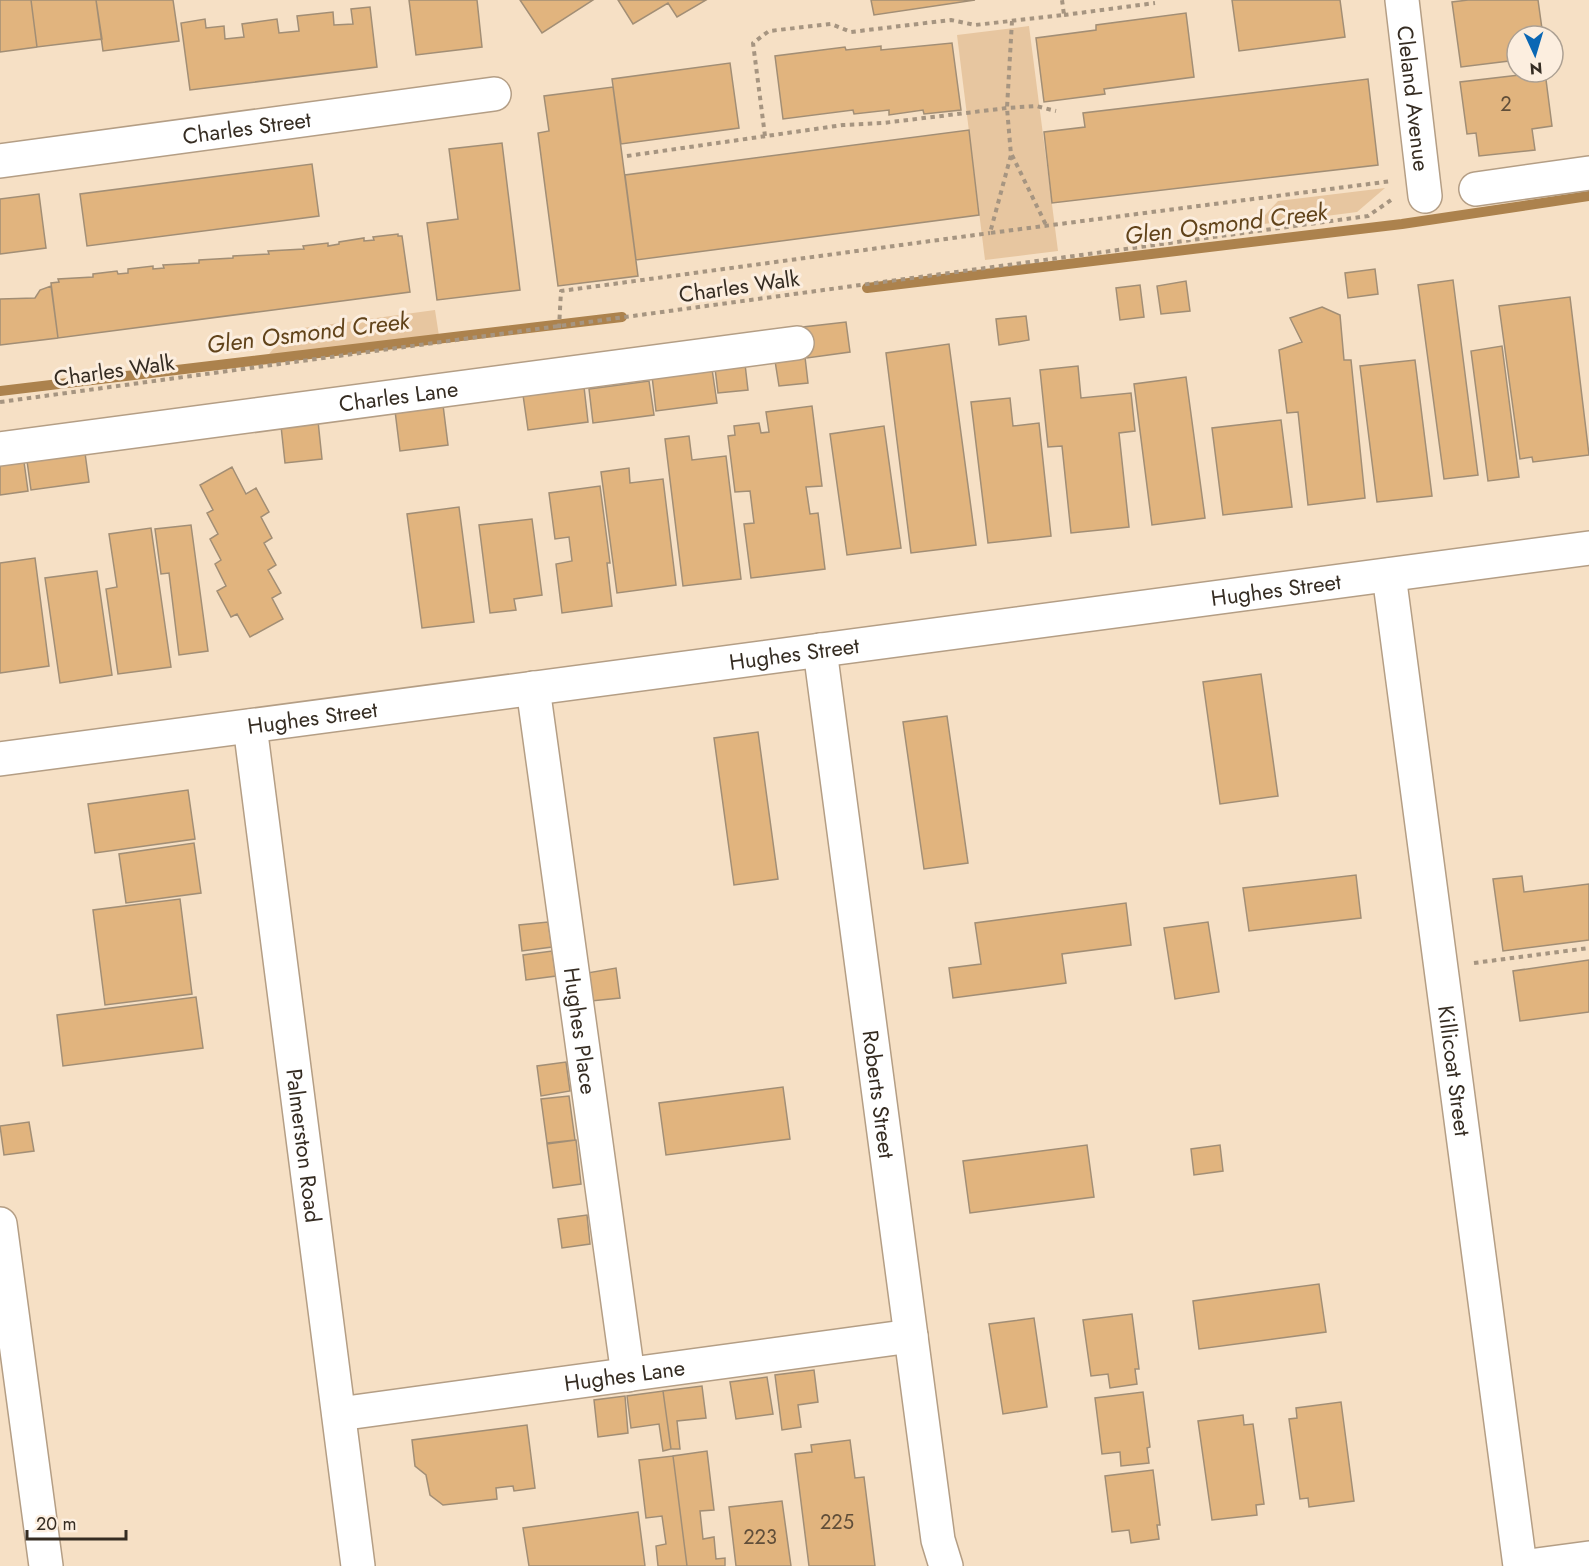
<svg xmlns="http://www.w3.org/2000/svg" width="1589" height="1566" font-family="Jost,sans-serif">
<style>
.green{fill:#e7c6a0}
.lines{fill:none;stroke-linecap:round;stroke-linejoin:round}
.stream{stroke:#ac824d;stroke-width:10}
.building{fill:#e1b47e;stroke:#a28e75;stroke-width:1.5}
.minor-casing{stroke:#b49e85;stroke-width:36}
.path{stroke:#a69581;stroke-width:4;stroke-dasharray:4.5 4.5;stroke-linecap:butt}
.minor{stroke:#fff;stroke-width:33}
.labels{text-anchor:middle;stroke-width:6;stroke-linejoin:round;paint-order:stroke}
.number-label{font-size:20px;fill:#604e39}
.street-label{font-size:22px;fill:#352c22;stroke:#fceedf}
.water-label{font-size:24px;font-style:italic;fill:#61431a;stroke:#fceedf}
</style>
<rect width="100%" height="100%" fill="#f6e0c5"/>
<path class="green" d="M1029,26L1058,251L985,260L957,35Z
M1385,188L1357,212L1256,225L1278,201Z
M435,310L439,336L266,358L288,330Z"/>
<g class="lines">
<path class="stream" d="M867,288L1402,224L1589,196
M0,391L622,317"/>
</g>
<path class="building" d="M0,0H31L37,47L0,52Z
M31,0H96L102,39L37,47Z
M96,0H173L179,41L103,51Z
M409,0H477L482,47L416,55Z
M520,0H593L542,33Z
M618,0H706L677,17L668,3L633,24Z
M871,0H975L874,15Z
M1232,0H1340L1345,37L1239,51Z
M1468,0H1538L1543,36H1517V60L1461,67L1452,2Z
M370,7L377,67L190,90L181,23L205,19L206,28L224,26L225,39L244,37L242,24L277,19L279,33L299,31L297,16L333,12L334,25L353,24L351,9Z
M1186,13L1194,77L1104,89L1105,94L1044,102L1036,38L1096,30V25Z
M952,43L961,110L924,114L923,110L889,115V110L854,114L853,110L783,119L775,56L845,47L846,50L881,46V50Z
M730,63L739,128L621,144L612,79Z
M1545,72L1552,126L1532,129L1535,150L1479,156L1476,133L1467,134L1460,82Z
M1368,79L1378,165L1052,203L1044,132L1085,127L1083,113Z
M613,87L638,276L558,286L538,133L549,131L544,96Z
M969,130L979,215L636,260L625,175Z
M502,143L520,290L437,300L427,223L458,219L449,149Z
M312,164L319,216L87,246L80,194Z
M39,194L46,248L0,254V199Z
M398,234V236H402L410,292L58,338L51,283L59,282L58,279L93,277V274L117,271L118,274L128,273V269L153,266V269L164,268L163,265L199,263V260L233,258V256L269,254L268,251L304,249L303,246L328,243V246L339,244V242L364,238V241L374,240L373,237Z
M1375,269L1378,294L1348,298L1345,273Z
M1453,280L1478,475L1444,479L1418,285Z
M1186,281L1190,311L1161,314L1157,286Z
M1140,285L1144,317L1120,320L1116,288Z
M51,286L58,338L0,345V299L35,298L40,290Z
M1570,297L1589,455L1533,462L1532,457L1520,459L1499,306Z
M1322,307L1340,315L1344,360H1351L1365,498L1308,505L1298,412L1287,413L1279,350L1302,342L1290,318Z
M1026,316L1029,340L999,345L996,319Z
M846,322L850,352L807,358L803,327Z
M949,344L976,545L911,553L886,353Z
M1502,346L1519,477L1488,481L1471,351Z
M805,357L808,383L779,386L775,361Z
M1415,360L1432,496L1377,502L1360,366Z
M745,364L748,390L718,393L715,368Z
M1078,366L1081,398L1131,393L1135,431L1119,433L1129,527L1071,533L1062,446L1048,447L1040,370Z
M712,369L717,403L656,411L652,376Z
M1186,377L1205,518L1152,525L1134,384Z
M649,381L654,415L593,423L589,389Z
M584,387L588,422L528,430L523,395Z
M1010,398L1013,426L1039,423L1051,536L988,543L971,402Z
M443,405L448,445L400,451L395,411Z
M812,406L822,486L806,487L810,514L818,513L825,569L751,578L744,524L754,523L750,491L735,492L728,436L735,435L734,426L759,423L761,433L769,432L766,412Z
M1281,420L1292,507L1223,515L1212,428Z
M318,421L322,459L285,463L281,426Z
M884,426L901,548L847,555L830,434Z
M689,436L692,460L726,456L741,579L683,586L665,439Z
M85,453L89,482L31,490L27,461Z
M24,462L28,491L0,495V465Z
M232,467L246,494L256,488L269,512L261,517L272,538L264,543L276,565L268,570L281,593L272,598L283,619L250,637L237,614L231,617L217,591L226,586L215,564L221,560L210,539L218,534L207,513L213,510L200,485Z
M629,468L630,483L663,479L676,585L617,593L601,472Z
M600,486L610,563H607L612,606L562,613L556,564L572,561L569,537L555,539L549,493Z
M459,507L474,622L422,628L407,514Z
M532,519L542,595L514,599L516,610L490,613L479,525Z
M191,525L208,651L179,655L169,573L161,574L155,529Z
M151,528L171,667L118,674L106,589L117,587L109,534Z
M35,558L49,666L0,673V563Z
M97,571L112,675L60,683L45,578Z
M1261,674L1278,796L1220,804L1203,682Z
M947,716L968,863L924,869L903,722Z
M758,732L778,879L734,885L714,738Z
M188,790L195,839L95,853L88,804Z
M194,843L201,893L126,903L119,854Z
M1356,875L1361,918L1249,931L1243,888Z
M1522,876L1524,892L1589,884V940L1503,951L1493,879Z
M180,899L192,994L105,1005L93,910Z
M1126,903L1131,945L1062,954L1066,983L953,998L949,968L981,964L975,923Z
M548,922L552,947L522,951L519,925Z
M1208,922L1219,992L1175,999L1164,928Z
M552,951L556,976L526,980L523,955Z
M1589,960V1012L1520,1021L1513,971Z
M616,968L620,998L591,1001L587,973Z
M196,997L203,1048L63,1066L57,1015Z
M566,1062L570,1091L541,1096L537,1066Z
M783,1087L790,1139L666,1155L659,1103Z
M569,1096L575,1140L547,1143L541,1099Z
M29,1122L34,1151L4,1155L0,1126Z
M576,1140L581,1184L553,1188L547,1144Z
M1087,1145L1094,1197L970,1213L963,1161Z
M1220,1145L1223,1171L1194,1175L1191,1149Z
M587,1215L590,1244L562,1248L558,1219Z
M1319,1284L1326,1332L1199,1349L1193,1301Z
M1132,1314L1139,1369H1135L1137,1384L1110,1388L1108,1374L1091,1376L1083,1320Z
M1034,1318L1047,1407L1003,1414L989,1324Z
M814,1370L818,1402L798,1405L801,1427L782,1430L775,1375Z
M767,1377L773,1414L736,1419L730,1382Z
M702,1386L706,1418L677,1421L680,1449H671L663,1391Z
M663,1391L671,1449L663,1451L659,1424L631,1428L627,1396Z
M1143,1392L1150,1447L1147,1448L1149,1463L1121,1466L1120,1452L1102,1454L1095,1398Z
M625,1396L628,1433L598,1437L594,1400Z
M1341,1402L1354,1501L1309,1507L1308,1498L1300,1499L1289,1419L1297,1418L1296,1408Z
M1243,1415L1244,1425L1253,1424L1264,1504L1256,1505L1257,1515L1212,1520L1198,1421Z
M527,1425L535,1488L514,1491L513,1486L496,1488L497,1499L443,1505L430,1495L426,1475L415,1466L412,1440Z
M850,1440L855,1478L864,1477L875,1566H809L795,1454L812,1452L811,1445Z
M707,1451L714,1510L700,1511L703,1539L714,1537L716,1559L725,1558V1566H687L673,1456Z
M673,1456L687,1566H658L656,1546L666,1544L662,1516L646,1518L639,1460Z
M1153,1470L1160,1525H1157L1159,1539L1131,1543L1129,1530L1112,1532L1105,1476Z
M782,1501L791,1566H736L729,1507Z
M638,1512L645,1566H529L523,1528Z"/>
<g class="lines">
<g class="minor-casing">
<g id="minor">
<path id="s1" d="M1402,0L1425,196"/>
<path id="s2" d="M0,161L494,94"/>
<path d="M1476,189L1589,173"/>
<path id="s3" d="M0,449L797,343"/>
<path id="s4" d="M1389,575L1520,1566"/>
<path id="s5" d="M820,650L938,1540L946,1566"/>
<path id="s6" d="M533,688L628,1375"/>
<path id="s7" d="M250,726L358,1566"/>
<path id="s8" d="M0,759L1589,548"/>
<path d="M0,1224L46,1566"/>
<path id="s9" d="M339,1414L911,1336"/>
<path d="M1529,1566L1589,1558"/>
</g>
</g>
<path class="path" d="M1064,15L1155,3
M1012,21L1007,108L1011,155L990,233L1392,181
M765,136L753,43L769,31L831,24L851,32L951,20L975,25L1064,15L1062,0
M1012,155L1047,227
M627,156L843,125L883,123L1007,108L1036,106L1056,111
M559,328L561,291L990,233
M0,402L1368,216L1394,198
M1474,963L1589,948"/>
<use href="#minor" class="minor"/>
</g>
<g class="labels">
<g class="number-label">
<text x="1506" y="111">2</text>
<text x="837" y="1529">225</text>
<text x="760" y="1544">223</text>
</g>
<g class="street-label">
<text dy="8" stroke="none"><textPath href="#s1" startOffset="99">Cleland Avenue</textPath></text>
<text dy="8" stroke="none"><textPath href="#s2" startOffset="249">Charles Street</textPath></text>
<text transform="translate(739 286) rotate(-8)" y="8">Charles Walk</text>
<text transform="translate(114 370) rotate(-8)" y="8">Charles Walk</text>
<text dy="8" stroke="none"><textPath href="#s3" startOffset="402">Charles Lane</textPath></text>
<text dy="8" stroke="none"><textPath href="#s8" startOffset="1287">Hughes Street</textPath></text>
<text dy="8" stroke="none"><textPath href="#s8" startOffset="801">Hughes Street</textPath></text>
<text dy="8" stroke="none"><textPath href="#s8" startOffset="315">Hughes Street</textPath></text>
<text dy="8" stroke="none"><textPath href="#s6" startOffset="346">Hughes Place</textPath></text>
<text dy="8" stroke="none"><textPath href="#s4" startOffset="500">Killicoat Street</textPath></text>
<text dy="8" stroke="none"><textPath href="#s5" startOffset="448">Roberts Street</textPath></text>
<text dy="8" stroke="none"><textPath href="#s7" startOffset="423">Palmerston Road</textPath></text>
<text dy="8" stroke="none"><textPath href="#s9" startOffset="288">Hughes Lane</textPath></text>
</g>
<g class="water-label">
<text transform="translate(1226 224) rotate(-7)" y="8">Glen Osmond Creek</text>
<text transform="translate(308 333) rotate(-7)" y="8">Glen Osmond Creek</text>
</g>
</g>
<g transform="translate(1535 54) rotate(176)"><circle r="28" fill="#fceedf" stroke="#aca093" stroke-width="1.5"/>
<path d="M0-4.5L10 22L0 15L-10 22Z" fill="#0b67b4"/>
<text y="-9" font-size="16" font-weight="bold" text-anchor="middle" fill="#352c22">N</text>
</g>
<path d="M27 1530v9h99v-9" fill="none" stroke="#352c22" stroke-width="3"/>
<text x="36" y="1530" font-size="18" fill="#352c22" stroke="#fceedf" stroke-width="4.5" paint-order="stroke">20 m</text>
</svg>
